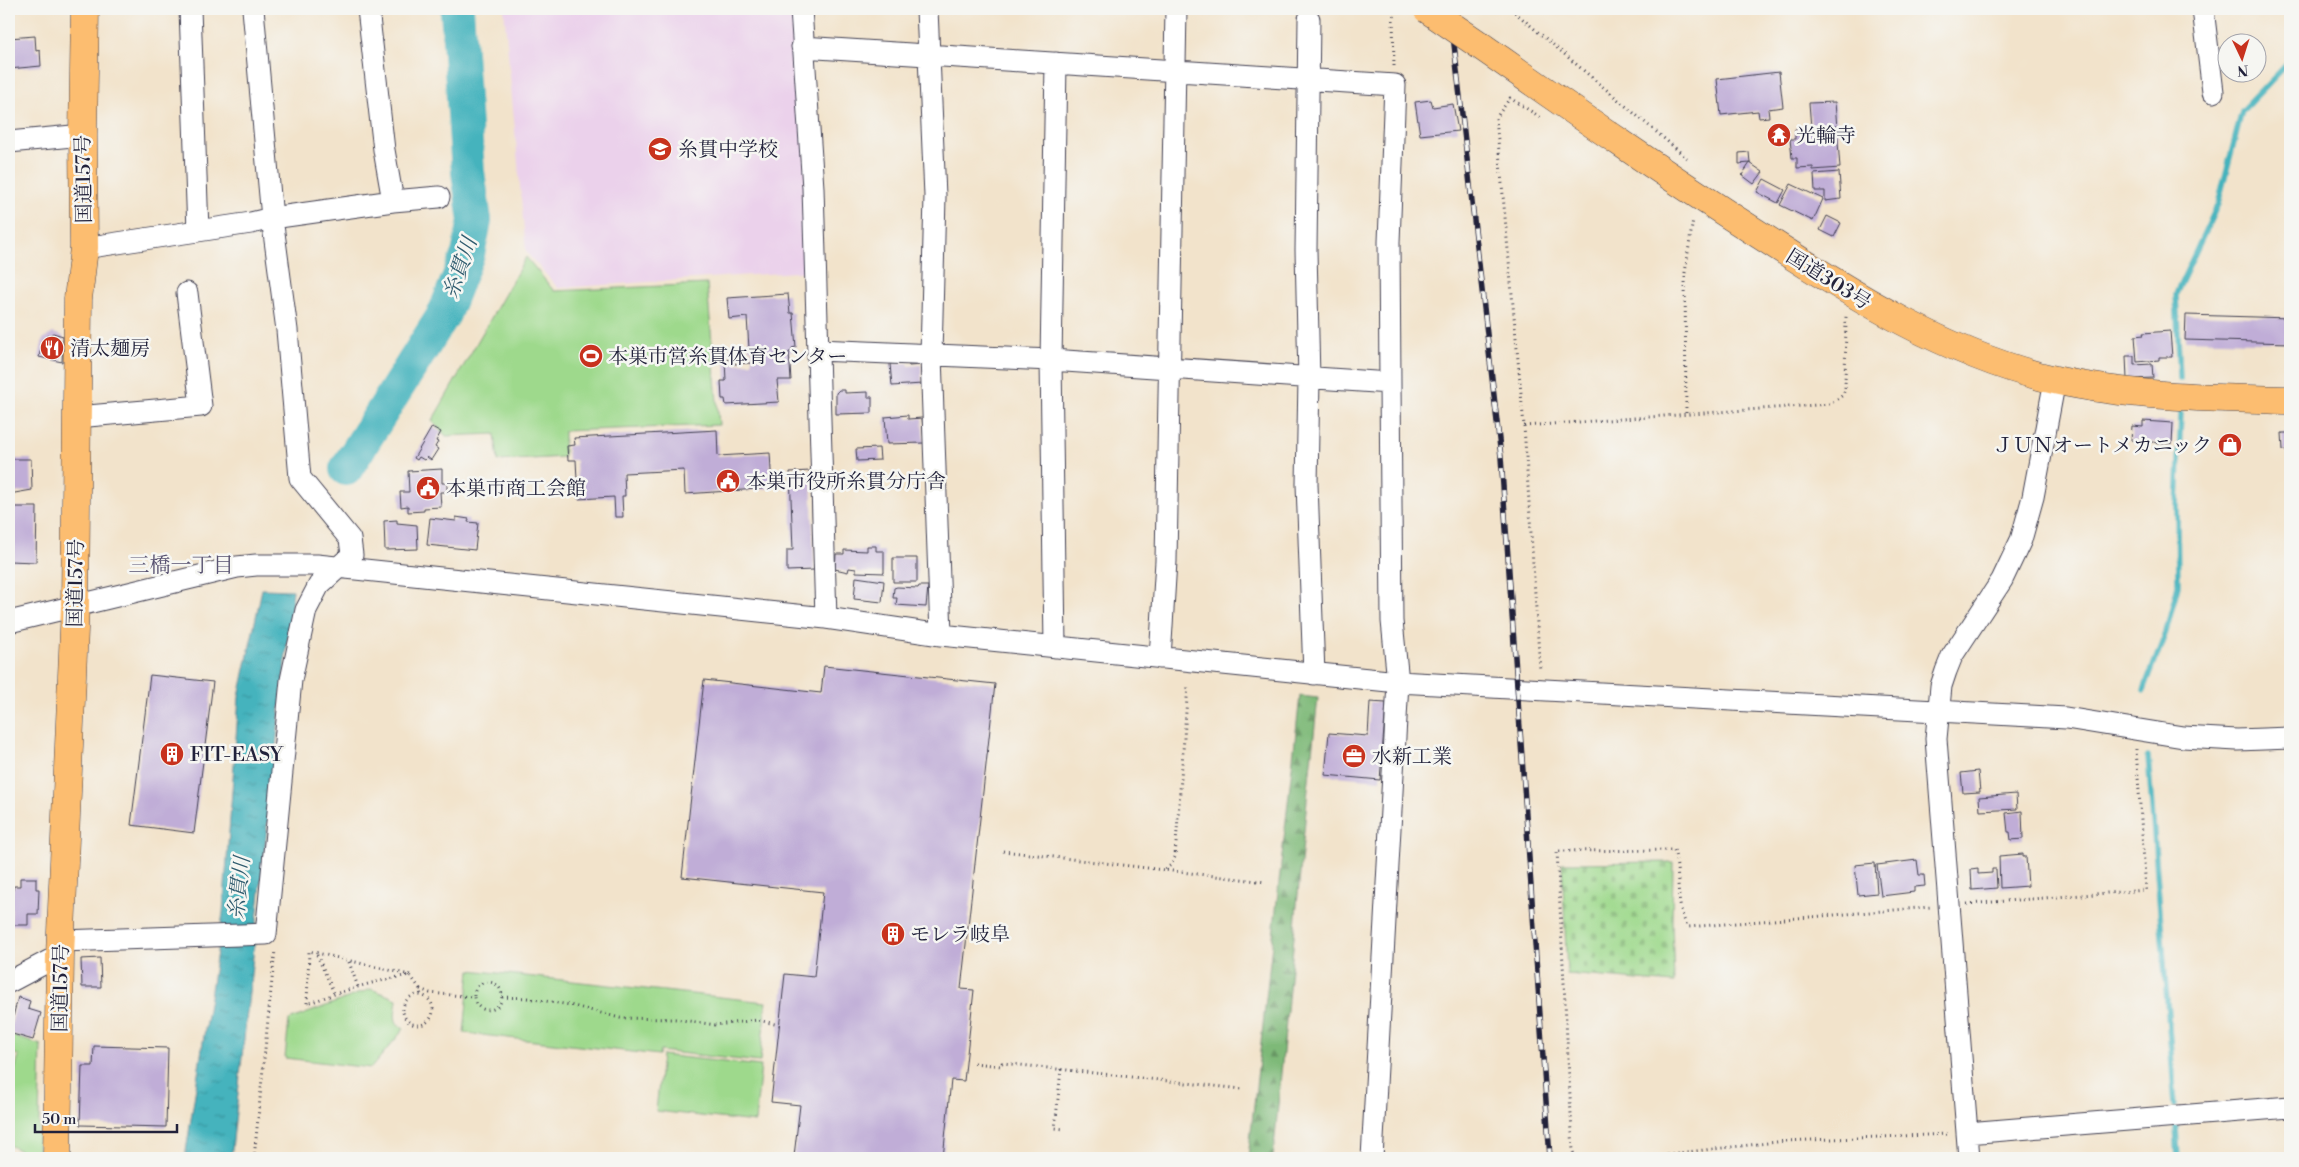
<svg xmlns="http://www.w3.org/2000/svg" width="2299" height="1167" font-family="'Libre Bodoni','Noto Serif JP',serif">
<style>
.built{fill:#ebd1eb}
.green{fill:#9ed98c;stroke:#607e64}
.forest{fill:url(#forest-firs);stroke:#506e5a}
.cemetery{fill:url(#cemetery-stones);stroke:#607e64}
.water{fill:url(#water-ripples);stroke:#336a7c}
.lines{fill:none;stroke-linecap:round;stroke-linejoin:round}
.stream{stroke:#44b3bd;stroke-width:5.5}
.river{stroke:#44b3bd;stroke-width:34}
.building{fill:#c0add7}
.minor-casing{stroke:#413f51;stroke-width:23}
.highway-casing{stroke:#413f51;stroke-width:29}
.path{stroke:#413f51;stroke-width:3;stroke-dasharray:1 4;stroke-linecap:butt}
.minor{stroke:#fff;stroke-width:21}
.highway{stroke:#fcbd6f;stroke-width:28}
.rail-casing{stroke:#22223b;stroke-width:5.5}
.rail{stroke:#f6f6f2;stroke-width:4;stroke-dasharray:11;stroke-linecap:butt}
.highway-bridge-casing{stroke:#413f51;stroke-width:29;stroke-linecap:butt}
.highway-bridge{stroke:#fcbd6f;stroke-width:28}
.labels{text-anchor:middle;stroke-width:5;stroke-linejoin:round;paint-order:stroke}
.poi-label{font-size:20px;fill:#22223b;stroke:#f6f6f2;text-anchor:start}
.street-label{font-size:20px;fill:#22223b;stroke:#f6f6f2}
.water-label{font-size:21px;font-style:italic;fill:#305c6f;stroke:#f6f6f2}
.neighbourhood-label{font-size:21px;fill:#595372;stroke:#f6f6f2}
</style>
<defs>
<pattern id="forest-firs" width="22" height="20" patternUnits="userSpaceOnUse" patternTransform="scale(1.25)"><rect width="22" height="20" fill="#7eb978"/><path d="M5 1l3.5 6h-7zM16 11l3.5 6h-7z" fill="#679664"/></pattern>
<pattern id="cemetery-stones" width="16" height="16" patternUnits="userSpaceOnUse" patternTransform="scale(1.25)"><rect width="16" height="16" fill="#9ed98c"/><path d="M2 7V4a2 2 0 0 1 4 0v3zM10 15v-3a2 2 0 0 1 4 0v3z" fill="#88ba7a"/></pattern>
<pattern id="water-ripples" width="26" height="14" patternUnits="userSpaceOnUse" patternTransform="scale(1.25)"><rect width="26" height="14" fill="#44b3bd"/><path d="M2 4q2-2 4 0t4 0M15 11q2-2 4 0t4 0" fill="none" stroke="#38919b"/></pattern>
</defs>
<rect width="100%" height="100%" fill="#f6f6f2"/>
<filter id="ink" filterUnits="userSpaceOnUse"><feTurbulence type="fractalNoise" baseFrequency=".02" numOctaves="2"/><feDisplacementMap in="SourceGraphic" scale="10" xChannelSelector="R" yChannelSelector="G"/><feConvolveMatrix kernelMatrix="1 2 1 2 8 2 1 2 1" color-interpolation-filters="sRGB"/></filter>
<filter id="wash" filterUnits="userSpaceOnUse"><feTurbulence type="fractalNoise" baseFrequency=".0096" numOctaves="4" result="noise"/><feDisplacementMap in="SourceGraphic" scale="20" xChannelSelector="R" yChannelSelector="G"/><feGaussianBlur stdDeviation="1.12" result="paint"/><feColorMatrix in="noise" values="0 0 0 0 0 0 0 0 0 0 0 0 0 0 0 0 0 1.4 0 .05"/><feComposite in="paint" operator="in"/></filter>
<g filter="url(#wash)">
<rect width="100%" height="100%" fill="#f2e3cb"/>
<path class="built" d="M504,9H797L812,271L558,288L526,252Z"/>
<path class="green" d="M526,257L554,291L707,284L719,425L564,431V457L498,461L495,434L446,436L432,421Z
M470,970L766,1002L760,1062L660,1051L659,1055L464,1033Z
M371,989L397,999C396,1012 391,1022 404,1029L371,1068L285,1058L289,1020Z
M9,1035L41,1045L38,1158H21L23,1152L9,1145V1089L19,1056L9,1051Z
M662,1055L761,1066L755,1122L656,1111Z"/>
<path class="forest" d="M1300,696L1318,698L1308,789L1273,1158H1248Z"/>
<path class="cemetery" d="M1673,862L1672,922L1674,983L1567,974L1562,863Z"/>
<path class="water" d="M262,589L293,590L231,1158H185L223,913L239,697Z"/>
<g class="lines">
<path class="stream" d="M2180,379L2176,294L2218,204L2242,111L2290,61
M2144,690L2166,632L2178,585L2177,505L2181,414
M2148,756L2175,1105
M2176,1127L2178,1158"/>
<path class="river" d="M346,469L444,314L468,254L475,221L468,172L457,9"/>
</g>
<g id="blocks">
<path class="building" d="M35,36L36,51L40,50L41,66L9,69V38Z
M1779,72L1783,107L1768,109L1769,117L1759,118L1758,111L1721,115L1717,79Z
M1431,100L1433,107L1453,104L1458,131L1420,135L1415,102Z
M1835,102L1840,168L1813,170V167L1797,168V158H1792L1790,139H1795V129L1811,128L1809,103Z
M1749,152L1750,163L1739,164V153Z
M1750,163L1763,172L1754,184L1742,175Z
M1839,172L1841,199L1825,201V191H1815L1814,174Z
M1764,179L1785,190L1778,203L1757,192Z
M1791,184L1823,199L1813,221L1780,205Z
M1827,216L1841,223L1834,237L1820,230Z
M788,294L790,313H793L796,347L792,348V352H789L791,380H777L779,402L726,405L725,399H722L721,381H726L725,360L734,359V364L752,363V349H749L747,317L729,319L727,298Z
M2186,315L2290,318V343L2185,340Z
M2170,331L2172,357H2159V360L2137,362L2135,336L2144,335L2143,333Z
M53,333L63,336L62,362L39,357L43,339Z
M2126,356H2134V365L2152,364L2153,378L2127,379Z
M908,363L909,366L921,365L922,384L892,386L890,364Z
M839,390H845V393L868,392V397H872V413L836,414V393Z
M908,415V419L922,418L924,443L887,444L885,417Z
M2143,421L2173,423L2172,444L2131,440L2132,426L2143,427Z
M432,427L441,432L436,441L438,442L435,447L438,449L431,460L427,457L424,460L419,457L417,460L414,458Z
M717,430L718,456L770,453L772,488L685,494L684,470L624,473L625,496H622L623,517H615L614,497L578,499L576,460H568L567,446L575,445L574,438Z
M2282,433H2290V451L2283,450Z
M879,448L880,460L857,461L856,449Z
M9,459H31L32,490L9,494Z
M442,469V483H447V492H440L441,507L424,508V511L408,512V506L401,507L400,492H409L408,471Z
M811,471L814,570L787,571V550H793L790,472Z
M9,507H37L36,562L9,561Z
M456,517L469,519L468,522L478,523L475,550L427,545L430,518L456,521Z
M397,520V523L417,525L418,549L385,550L384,521Z
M867,546H876V551H884V573L856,572V569L849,568L848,572L835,569L836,554H844V550L867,551Z
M893,558H917V582H893Z
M856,577L884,581L882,602L854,599Z
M919,586H928L926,607L896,605L897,598H893L894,588L897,587L918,588Z
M824,666L995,684L961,989L974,990L964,1081L951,1080L943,1158H798L794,1156L800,1105L771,1102L785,974L814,977L823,892L682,877L704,680L821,693Z
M150,675L213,682L194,833L131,825Z
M1370,702L1386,703L1380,780L1325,775L1329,733L1368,736Z
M1978,771L1980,792L1963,793L1961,773Z
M2016,794L2017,809L1980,811L1979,797Z
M2022,811L2023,839L2011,840L2010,832H2008L2006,813Z
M2023,854V857H2026L2028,886L2000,888L1999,856Z
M1917,860L1919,875H1924L1925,886L1914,887V892L1881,896L1877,865Z
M1875,863L1877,893L1858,895L1855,865Z
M1978,868V874L1992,873V869H1996L1997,888L1972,890L1971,869Z
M20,878H36V889H39L38,914H28V925H11L12,893L14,886H20Z
M100,958L101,987H82L81,959Z
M18,997L30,1001L28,1009L41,1013L33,1040L9,1033Z
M94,1046L168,1048L166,1127L80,1125L82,1066H93Z"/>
</g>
</g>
<g filter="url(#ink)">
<use href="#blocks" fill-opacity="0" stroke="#413f51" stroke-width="1"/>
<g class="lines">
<g class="minor-casing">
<path id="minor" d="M190,9L198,231
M368,9L384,150L393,201
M801,9L813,188L826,618
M927,9L935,196L931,356L941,635
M2203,9L2213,92
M1309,19L1306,250L1309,379L1307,484L1314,674
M802,47L1395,85L1389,242L1390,383L1051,360L818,350
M9,142L83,135
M84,248L251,223L272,218L393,201L439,197
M77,417L201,406L187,293
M9,622L237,567L256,565H317L826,618L941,635L1398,682L2066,718L2183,737L2237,740L2290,738
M1055,647L1051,360L1056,63
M1160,658L1166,561L1176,9
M61,941L266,934L291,680L306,610L319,585L352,555L350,539L300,478L287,330L272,218L253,9
M9,982L60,955
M1967,1133L2290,1107
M1372,1158L1398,682L1392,621L1390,383
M1969,1158L1936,739L1941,686L1946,671L1952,656L2002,580L2021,540L2033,497L2055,380"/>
</g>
<g class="highway-casing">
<path id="highway" d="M1481,46C1574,111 1667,176 1763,237C1855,296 1947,355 2055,380C2132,397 2212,398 2290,400
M57,1158L60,955L75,606L78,299L84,248L83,135L85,9"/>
</g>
<path class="path" d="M1511,9L1687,158
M1394,66L1393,18L1399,9
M1540,117L1510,98L1496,118L1524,426L1540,670
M1686,413L1685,273L1693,219
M1524,426L1830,404L1843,395L1845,388L1846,314
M1003,851L1266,882
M1165,869L1171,865L1175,857L1188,685
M1967,904L2146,890L2136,749
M317,955L334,993
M349,962L358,987
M410,975L309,951L307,1004C341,991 374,981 410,975L420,989L421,996
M474 996a14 14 0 1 1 28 0a14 14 0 1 1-28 0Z
M420,989L430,993L473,997
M403 1010a15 15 0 1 1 30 0a15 15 0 1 1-30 0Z
M502,997L527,998L570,1005L620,1018L675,1019L716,1025L758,1020L779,1025
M974,1063L1001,1066L1002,1063L1242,1089
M1061,1069L1055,1128L1065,1129
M254,1158L275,950
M1575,1158L1573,1152L1557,851L1674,850C1681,875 1674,904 1688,927L1931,907
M1632,1158L1786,1141L1949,1134"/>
<use href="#minor" class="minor"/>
<use href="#highway" class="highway"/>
<g class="rail-casing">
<path id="rail" d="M1450,9L1501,457L1550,1158"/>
</g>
<use href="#rail" class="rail"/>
<g class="highway-bridge-casing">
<path id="highway-bridge" d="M1427,9L1481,46"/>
</g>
<use href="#highway-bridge" class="highway-bridge"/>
</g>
</g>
<defs>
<g id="temple-disc" transform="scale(1.25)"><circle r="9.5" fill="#c8321e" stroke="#f6f6f2"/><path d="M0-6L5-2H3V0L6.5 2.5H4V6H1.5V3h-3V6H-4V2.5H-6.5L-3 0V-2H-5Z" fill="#fff"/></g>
<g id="school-disc" transform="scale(1.25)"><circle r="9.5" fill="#c8321e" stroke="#f6f6f2"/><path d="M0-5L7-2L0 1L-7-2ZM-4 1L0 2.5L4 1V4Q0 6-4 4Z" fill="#fff"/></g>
<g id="restaurant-disc" transform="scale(1.25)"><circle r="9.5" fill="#c8321e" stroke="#f6f6f2"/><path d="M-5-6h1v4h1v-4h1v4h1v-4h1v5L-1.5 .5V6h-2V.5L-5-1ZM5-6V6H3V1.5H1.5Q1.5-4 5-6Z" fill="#fff"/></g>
<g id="stadium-disc" transform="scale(1.25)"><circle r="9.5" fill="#c8321e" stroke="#f6f6f2"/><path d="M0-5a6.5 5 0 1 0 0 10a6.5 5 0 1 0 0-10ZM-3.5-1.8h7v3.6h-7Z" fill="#fff"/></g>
<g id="shop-disc" transform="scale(1.25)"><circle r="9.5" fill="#c8321e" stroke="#f6f6f2"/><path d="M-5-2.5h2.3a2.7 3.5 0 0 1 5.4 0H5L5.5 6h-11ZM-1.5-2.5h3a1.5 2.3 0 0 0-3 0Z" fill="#fff"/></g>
<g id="civic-disc" transform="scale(1.25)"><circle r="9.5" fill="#c8321e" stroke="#f6f6f2"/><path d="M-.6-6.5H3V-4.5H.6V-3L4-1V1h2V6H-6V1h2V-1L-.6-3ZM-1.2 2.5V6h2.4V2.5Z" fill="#fff"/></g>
<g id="building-disc" transform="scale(1.25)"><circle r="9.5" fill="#c8321e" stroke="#f6f6f2"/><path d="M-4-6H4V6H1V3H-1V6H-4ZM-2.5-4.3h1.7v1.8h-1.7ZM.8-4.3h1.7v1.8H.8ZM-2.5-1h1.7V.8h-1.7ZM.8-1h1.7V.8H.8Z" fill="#fff"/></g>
<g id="office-disc" transform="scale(1.25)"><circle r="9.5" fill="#c8321e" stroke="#f6f6f2"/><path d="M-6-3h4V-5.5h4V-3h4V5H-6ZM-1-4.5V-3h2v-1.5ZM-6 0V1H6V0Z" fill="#fff"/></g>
</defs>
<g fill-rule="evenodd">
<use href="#temple-disc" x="1779" y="135"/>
<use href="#school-disc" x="660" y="149"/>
<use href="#restaurant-disc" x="52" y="348"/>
<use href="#stadium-disc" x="591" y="356"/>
<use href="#shop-disc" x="2230" y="445"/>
<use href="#civic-disc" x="728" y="481"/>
<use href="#civic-disc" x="428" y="488"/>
<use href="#building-disc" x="172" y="754"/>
<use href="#office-disc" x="1354" y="756"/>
<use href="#building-disc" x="893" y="934"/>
</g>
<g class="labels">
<g class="poi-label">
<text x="1796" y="142">光輪寺</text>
<text x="678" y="156">糸貫中学校</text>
<text x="70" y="355">清太麺房</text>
<text x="608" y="363">本巣市営糸貫体育センター</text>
<text x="2212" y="452" text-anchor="end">ＪＵＮオートメカニック</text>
<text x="746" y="488">本巣市役所糸貫分庁舎</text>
<text x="446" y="495">本巣市商工会館</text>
<text x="190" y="761">FIT-EASY</text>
<text x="1372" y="763">水新工業</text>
<text x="910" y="941">モレラ岐阜</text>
</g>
<g class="street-label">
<text transform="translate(83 179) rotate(-91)" y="7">国道157号</text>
<text transform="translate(1829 279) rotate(32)" y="7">国道303号</text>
<text transform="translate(75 583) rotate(-89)" y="7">国道157号</text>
<text transform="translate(60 988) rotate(-89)" y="7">国道157号</text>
</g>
<g class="water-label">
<text transform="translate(460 268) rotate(-71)" y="7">糸貫川</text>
<text transform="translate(239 888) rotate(-84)" y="7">糸貫川</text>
</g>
<g class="neighbourhood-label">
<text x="181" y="572">三橋一丁目</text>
</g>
</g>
<rect width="2299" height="1167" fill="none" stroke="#f6f6f2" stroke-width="30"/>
<g transform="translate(2242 58) rotate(176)"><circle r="24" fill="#f6f6f2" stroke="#a1a1a9"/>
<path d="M0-4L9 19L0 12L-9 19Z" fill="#c8321e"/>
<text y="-8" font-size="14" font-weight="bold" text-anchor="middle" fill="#22223b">N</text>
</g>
<path d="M35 1124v8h142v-8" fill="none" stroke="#22223b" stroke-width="2.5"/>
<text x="42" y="1124" font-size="15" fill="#22223b" stroke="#f6f6f2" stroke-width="4" paint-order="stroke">50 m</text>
</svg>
